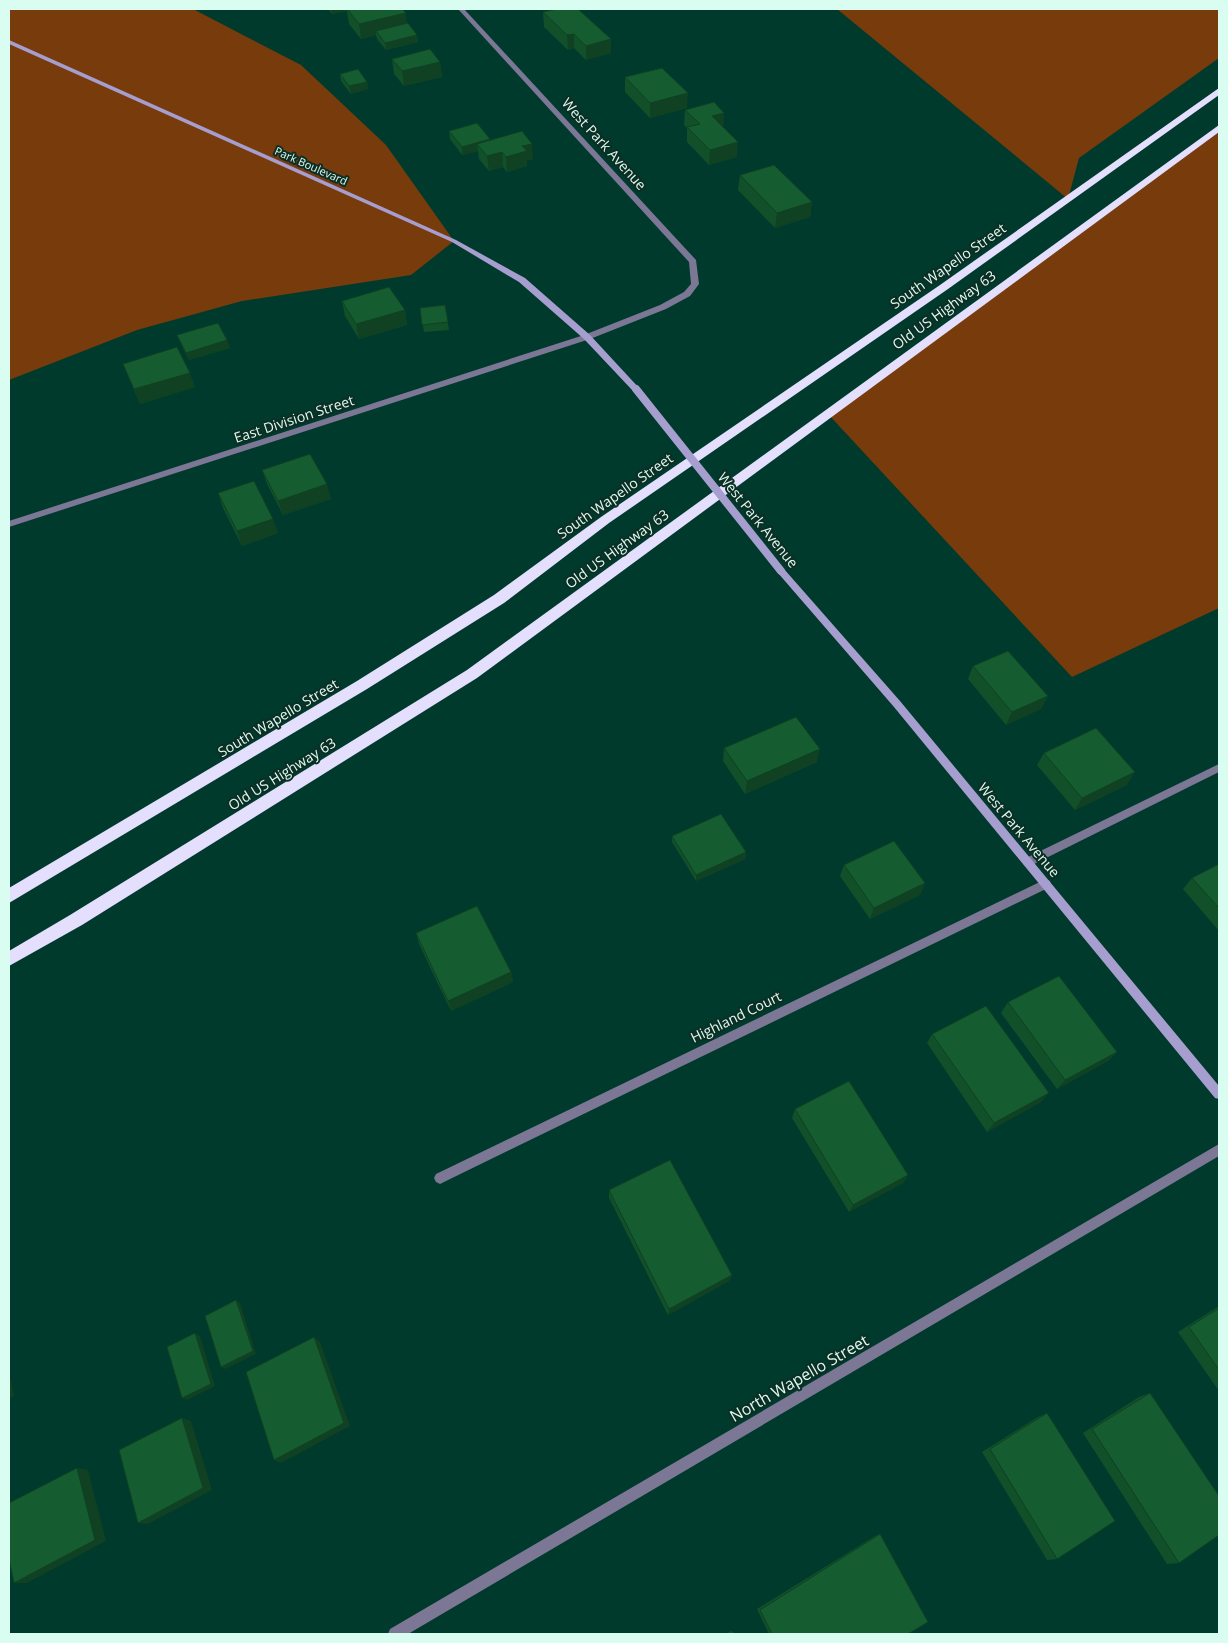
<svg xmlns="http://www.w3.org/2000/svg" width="1228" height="1643" font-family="'Open Sans',sans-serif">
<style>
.green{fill:#783b0c}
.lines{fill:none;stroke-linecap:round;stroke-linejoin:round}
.lane{fill:#7b7795;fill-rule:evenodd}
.street{fill:#7b7795;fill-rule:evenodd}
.secondary{fill:#a69ece;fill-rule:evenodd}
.highway{fill:#e3dffd;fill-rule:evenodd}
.secondary-bridge{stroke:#a69ece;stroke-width:8}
.wall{fill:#12502a}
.shaded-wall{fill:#0f4122}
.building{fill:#155d31;stroke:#0f4122}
.labels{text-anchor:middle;stroke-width:4;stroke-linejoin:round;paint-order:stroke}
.far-street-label{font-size:11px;fill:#dafdf1;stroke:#0e2d24}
.street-label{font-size:14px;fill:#dafdf1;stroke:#0e2d24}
.near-street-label{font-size:16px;fill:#dafdf1;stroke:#0e2d24}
</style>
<rect width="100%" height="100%" fill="#003a2d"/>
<path class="green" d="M9,9H193L301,65L386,145L454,241L411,275L242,301L137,330L9,380Z
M837,9H1219V58L1079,158L1068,199Z
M1219,128V608L1072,677L828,414Z"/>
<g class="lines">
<path class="lane" d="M1219,764V772L1032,865L1028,866L1024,865L1023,862L1024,859Z
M1046,879L1050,881L1051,884L1050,887L444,1182L440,1184L436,1182L434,1178L436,1174Z"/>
<path class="street" d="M458,9H464L696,260L699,284L690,296L666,309L590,339L9,527V521L584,335L660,305L684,292L691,284L689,262Z
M1219,1144V1156L408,1634H388L390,1629Z"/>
<path class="secondary" d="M9,40L456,240L525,278L590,335L640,389L639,391H633L584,339L519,282L452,242L9,44Z
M781,568L784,569L900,701L1219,1086V1099L1215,1098L894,707L778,573L777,571Z"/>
<path class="highway" d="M1219,88V95L948,289L609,523L504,603L367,689L9,903V888L357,681L494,595L601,517L940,285Z
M1219,125V132L477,678L82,925L9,966V951L70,915L467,670Z"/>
<path class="secondary-bridge" d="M636,389L781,571"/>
</g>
<path class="wall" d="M328,9H402L407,24L417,35L418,42L386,50L377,39L376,35L361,39L349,24L347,11L332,14Z
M543,12L611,39V53L586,60L574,48L568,50L544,27Z
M392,59L440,62L442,77L404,86L394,74Z
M340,74L367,82L368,89L351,94L341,81Z
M625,77L687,108L650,118L625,92Z
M685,110L724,113L723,127L737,157L709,165L687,142V128L684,125Z
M449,131L491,140L533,159L527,160V166L507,172L503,167L489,171L479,159L478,151L462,155L450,139Z
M740,175L812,202L810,217L775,228L738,190Z
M342,301L405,310L407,325L359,339L345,316Z
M445,305L449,330L424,332L420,308Z
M177,335L227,340L230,348L189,360L180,342Z
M123,364L195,387L140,404Z
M262,470L331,499L283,515L267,484Z
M218,493L273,519L278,533L242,546L223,508Z
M973,666L1048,696L1041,709L1006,725L968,679Z
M724,748L817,762L745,794L723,761Z
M1044,753L1127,785L1075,810L1037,765Z
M672,836L746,852L745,859L696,881L672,842Z
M1219,864V931L1183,889L1192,878Z
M844,865L925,883L920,895L870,919L840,876Z
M416,933L511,972L513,982L451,1011L419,944Z
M1008,1002L1117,1052L1108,1061L1057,1089L1001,1013Z
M932,1034L1041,1102L987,1132L927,1043Z
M795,1109L908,1175L903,1183L849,1212L792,1118Z
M609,1190L732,1275L729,1281L668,1315L609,1198Z
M1219,1306V1391L1178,1332Z
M1150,1393L1179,1563L1167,1564L1083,1433L1139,1397Z
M1047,1413L1057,1559L1047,1560L982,1452L1038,1417Z
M880,1534L908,1634H769L757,1609L875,1536Z
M731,1631L733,1632L734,1634H726Z"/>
<path class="shaded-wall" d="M331,9H356H347V11L332,14Z
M406,13L407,27L376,31V35L361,39L359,24Z
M574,34V48L568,50L567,35Z
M417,35L418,42L386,50L385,43Z
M611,39V53L586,60V46Z
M440,62L442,77L404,86L402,71Z
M367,82L368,89L351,94L349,86Z
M688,93L687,108L650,118V103Z
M724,113L723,128L712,116Z
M490,139L477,144L478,151L462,155V147Z
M738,142L737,157L709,165L710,150Z
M532,144L533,159L527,160V166L507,172L506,157L522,146Z
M502,152L503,167L489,171L487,156Z
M812,202L810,217L775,228L777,213Z
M405,310L407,325L359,339L356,324Z
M227,340L230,348L189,360L186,353Z
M190,373L195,387L140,404L134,389Z
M327,484L331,499L283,515L278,501Z
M273,519L278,533L242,546L237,531Z
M1048,696L1041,709L1006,725L1012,712Z
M820,749L817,762L745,794L747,781Z
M1135,772L1127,785L1075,810L1082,798Z
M746,852L745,859L696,881V875Z
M925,883L920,895L870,919L874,908Z
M511,972L513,982L451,1011L448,1001Z
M1117,1052L1108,1061L1057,1089L1065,1080Z
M1049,1093L1041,1102L987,1132L994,1123Z
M908,1175L903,1183L849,1212L853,1205Z
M732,1275L729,1281L668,1315L669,1309Z
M236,1300L240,1303L256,1354L225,1369L221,1367Z
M195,1333L200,1336L215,1386L187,1400L182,1398Z
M314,1337L320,1342L350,1426L281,1463L274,1460Z
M9,1371L14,1396L9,1398Z
M182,1418L191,1421L212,1490L148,1524L138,1523Z
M77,1468L88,1470L106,1541L27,1583H14Z"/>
<path class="building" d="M347,9H402L406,13L359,24Z
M557,9H578L611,39L586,46L574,34L567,35L543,12Z
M408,23L417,35L385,43L376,31Z
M430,49L440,62L402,71L392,59Z
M662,68L688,93L650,103L625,77Z
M358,69L367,82L349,86L340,74Z
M714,102L724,113L712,116L738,142L710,150L687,127L700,124L685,110Z
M477,123L490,139L462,147L449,131Z
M522,131L532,144L522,146L527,151L506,157L502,152L487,156L477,144Z
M774,165L812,202L777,213L740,175Z
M389,287L405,310L356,324L342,301Z
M445,305L448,322L422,325L420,308Z
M218,323L227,340L186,353L177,335Z
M177,347L190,373L134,389L123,364Z
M310,454L327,484L278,501L262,470Z
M254,481L273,519L237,531L218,493Z
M1008,651L1048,696L1012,712L973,666Z
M796,717L820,749L747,781L724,748Z
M1096,728L1135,772L1082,798L1044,753Z
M721,814L746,852L696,875L672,836Z
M894,841L925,883L874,908L844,865Z
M1219,864V908L1192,878Z
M477,906L511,972L448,1001L416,933Z
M1059,976L1117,1052L1065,1080L1008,1002Z
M986,1006L1049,1093L994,1123L932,1034Z
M849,1081L908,1175L853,1205L795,1109Z
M670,1160L732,1275L669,1309L609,1190Z
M236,1300L253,1351L221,1367L205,1316Z
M1219,1308V1370L1189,1327Z
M195,1333L211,1384L182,1398L167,1347Z
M314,1337L344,1423L274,1460L246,1372Z
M1150,1393L1219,1496V1535L1179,1563L1092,1429Z
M1047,1413L1115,1521L1057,1559L990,1449Z
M182,1418L203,1488L138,1523L119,1450Z
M77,1468L95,1540L14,1583L9,1559V1503Z
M880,1534L928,1622L908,1634H772L760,1610Z"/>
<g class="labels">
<g class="far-street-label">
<text transform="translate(311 166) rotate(24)" y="4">Park Boulevard</text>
</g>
<g class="street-label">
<text transform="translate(604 144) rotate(48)" y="5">West Park Avenue</text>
<text transform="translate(948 266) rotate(-35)" y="5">South Wapello Street</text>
<text transform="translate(944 310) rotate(-36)" y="5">Old US Highway 63</text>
<text transform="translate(294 419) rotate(-18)" y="5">East Division Street</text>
<text transform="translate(615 496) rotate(-35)" y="5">South Wapello Street</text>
<text transform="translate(758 520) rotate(51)" y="5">West Park Avenue</text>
<text transform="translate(617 549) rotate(-36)" y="5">Old US Highway 63</text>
<text transform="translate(278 718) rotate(-31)" y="5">South Wapello Street</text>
<text transform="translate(282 774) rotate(-32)" y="5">Old US Highway 63</text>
<text transform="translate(1019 830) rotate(50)" y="5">West Park Avenue</text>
<text transform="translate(736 1017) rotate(-26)" y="5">Highland Court</text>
</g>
<g class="near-street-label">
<text transform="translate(799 1378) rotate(-30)" y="6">North Wapello Street</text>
</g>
</g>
<rect width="1228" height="1643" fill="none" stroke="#dafdf1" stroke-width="20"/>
</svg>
